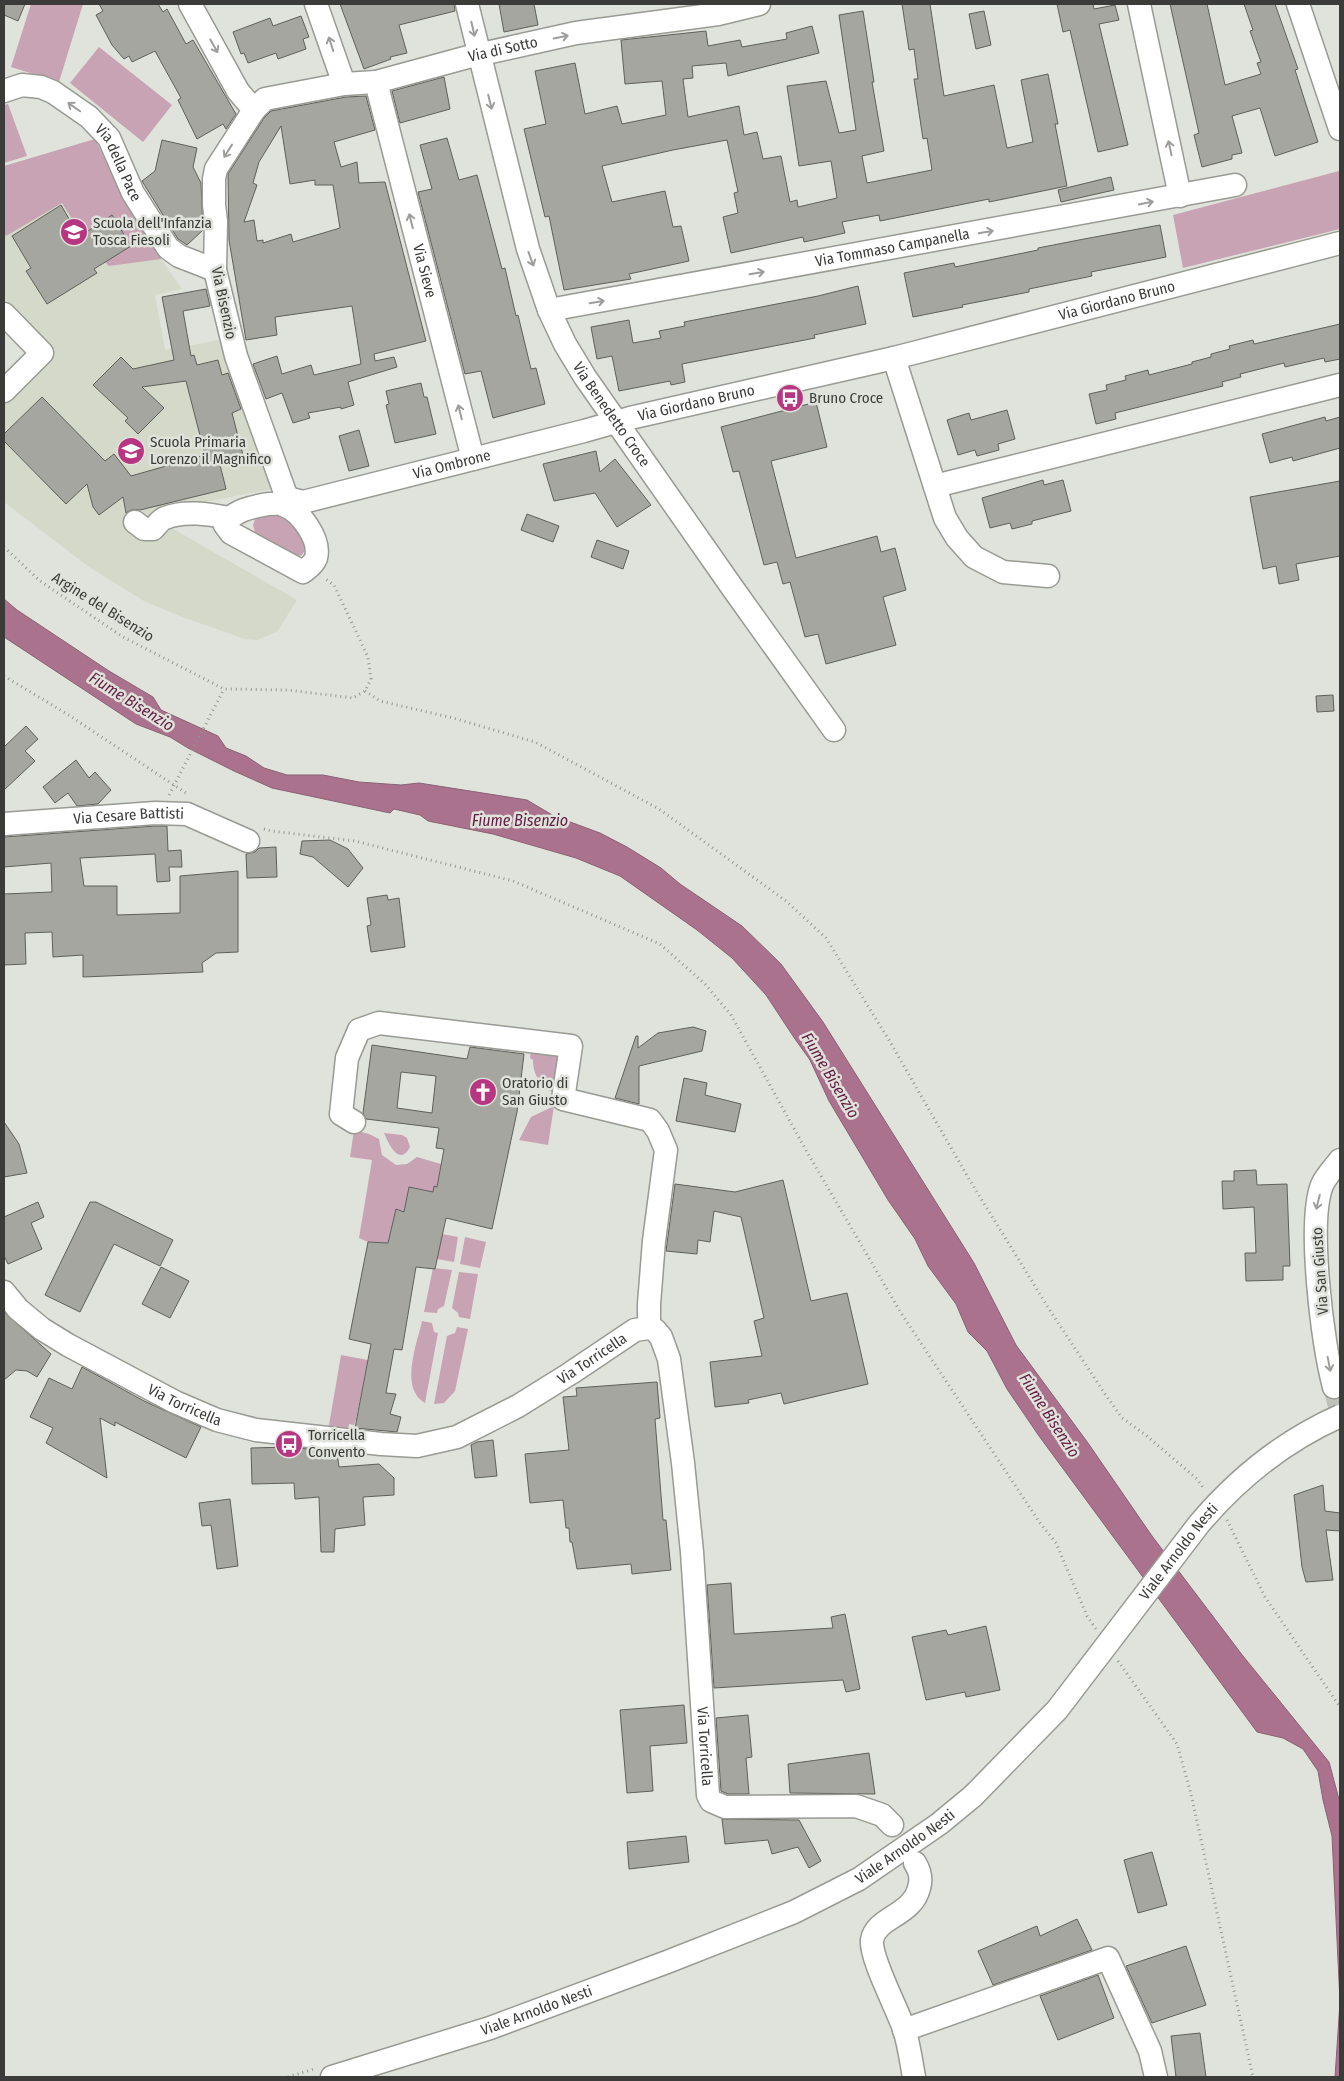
<svg xmlns="http://www.w3.org/2000/svg" width="1344" height="2081" font-family="'Fira Sans Condensed',sans-serif">
<style>
.built{fill:#d5d9ca}
.green{fill:#c8a3b4}
.water{fill:#aa728d;stroke:#896274}
.building{fill:#a4a69f;stroke:#5e6059;fill-rule:evenodd}
.lines{fill:none;stroke-linecap:round;stroke-linejoin:round}
.minor-tunnel{stroke:#bfc2bb;stroke-width:22;stroke-dasharray:22 11;stroke-linecap:butt}
.minor-casing{stroke:#989a93;stroke-width:25}
.path{stroke:#959792;stroke-width:3;stroke-dasharray:1 4;stroke-linecap:butt}
.minor{stroke:#fff;stroke-width:22}
.minor-bridge-casing{stroke:#989a93;stroke-width:25;stroke-linecap:butt}
.minor-bridge{stroke:#fff;stroke-width:22}
.oneway{stroke:#9d9e9c}
.labels{text-anchor:middle;stroke-width:5;stroke-linejoin:round;paint-order:stroke}
.street-label{font-size:15px;fill:#3b3c39;stroke:#e0e3db}
.poi-label{font-size:15px;fill:#3b3c39;stroke:#e0e3db;text-anchor:start}
.water-label{font-size:16px;font-style:italic;fill:#621d44;stroke:#e0e3db}
</style>
<rect width="100%" height="100%" fill="#e0e3db"/>
<path class="built" d="M95,139L128,206L161,259L182,289L155,295L165,350L219,340L272,489L159,511L170,527L297,600L277,632L257,640L245,639L182,617L144,601L89,567L4,502V400L55,350L4,298V166Z"/>
<path class="green" d="M31,4H83L59,82L11,67Z
M99,47L172,105L143,142L70,83Z
M8,104L27,156L4,163V105Z
M95,139L128,206L161,259L109,266L105,262L131,246L112,216L88,231L84,226L78,228L62,203L6,236L4,234V166Z
M1339,171L1340,229L1183,268L1173,215Z
M275,514C292,521 301,528 308,545L302,555L294,557L256,536L253,525L256,517Z
M531,1051L563,1055L556,1094C542,1086 533,1077 533,1060L530,1058Z
M554,1106L548,1145L519,1140L531,1117Z
M354,1130L369,1134L379,1139L382,1155L396,1165L407,1164L417,1157L441,1164L437,1187H434L433,1192L409,1187L404,1212L396,1209L388,1243L368,1242L359,1238L372,1160L350,1157Z
M384,1133L402,1135L407,1138L410,1147C399,1168 388,1142 384,1133Z
M442,1234L458,1237L454,1262L437,1259Z
M465,1237L486,1242L480,1268L460,1264Z
M433,1268L452,1270L444,1306L438,1309L437,1313L424,1312Z
M459,1272L478,1274L470,1319L459,1317L458,1313L452,1308Z
M422,1321L432,1323L434,1332L438,1333L425,1403C399,1388 417,1344 422,1321Z
M457,1327L468,1329L455,1391L444,1403L434,1404L447,1336L455,1333Z
M341,1355L368,1360L356,1419L354,1425L349,1424L347,1435L328,1431Z"/>
<path class="water" d="M4,599L17,610L109,671L153,697L161,710L218,736L226,748L246,756L264,768L287,775H323L359,782L401,785L419,783L527,800L554,816L600,833L627,847L661,868L680,884L742,926L781,964L823,1022L974,1263L1016,1345L1088,1443L1152,1536L1243,1656L1329,1762L1340,1803V2077H1335L1340,2002L1332,1836L1323,1800L1318,1771L1303,1749L1283,1738L1257,1732L1039,1436L1007,1389L987,1351L968,1332L956,1304L928,1266L915,1239L888,1200L829,1101L810,1060L795,1039L766,995L732,958L697,930L620,876L576,858L493,834L428,821L420,815L394,809L390,813L272,788L234,771L188,748L170,737L136,724L4,637Z"/>
<path class="building" d="M4,4H25L18,21L4,15Z
M99,4H158L163,12L167,9L186,44L193,40L236,114L226,129L223,124L197,139L178,100L181,98L155,51L132,62L129,56L124,59L112,45L96,15L103,11Z
M340,4H454L455,11L399,25L407,53L390,57L391,59L364,69Z
M499,4H534L538,25L504,32Z
M902,4H930L944,96L994,85L1007,148L1033,142L1021,80L1048,74L1058,124H1055L1067,186L989,202V199L880,221L879,215L842,222L845,233L804,242L803,237L731,253L723,217L738,213L734,193L738,192L727,140L673,150L602,166L612,202L665,191L673,227L681,226L689,261L629,274L631,279L564,290L549,216L545,217L524,129L546,124L535,71L575,63L585,114L617,106L622,124L666,115L662,81L625,84L621,40L706,31L708,46L740,40L742,47L787,39L786,33L812,26L819,53L728,76L726,63L692,66L693,78L683,79L688,117L739,106L744,135L757,132L763,159L781,156L790,202L797,200L798,207L837,198L831,161L799,166L787,86L826,81L839,133L856,130L839,15L863,11L874,82H872L884,151L862,156L867,183L932,170L927,138L923,139L914,79H918L914,49L909,50Z
M1057,4H1093L1094,9L1115,5L1119,20L1099,24L1128,145L1098,152L1070,30L1063,32Z
M1170,4H1207L1225,85L1261,74L1257,63L1261,62L1250,31L1253,30L1244,4H1275L1298,69L1295,70L1318,142L1275,156L1260,108L1232,116L1242,153L1232,155V159L1202,167L1194,135L1199,133Z
M984,11L991,45L976,49L969,14Z
M301,16L309,37L303,39L306,49L278,59L276,53L248,63L244,53L241,54L233,32L270,18L273,26Z
M444,77L450,109L400,123L392,91Z
M366,96L375,130L334,142L341,167L357,162L359,183L385,182L426,341L374,354L375,361L394,357L397,367L348,382L354,405L341,409V407L308,413L310,418L293,423L282,393L266,399L253,364L277,356L282,374L311,365L314,375L361,364L352,306L275,317L277,335L246,340L229,240L228,174L264,118L271,111L346,97ZM281,126L290,184L315,180V185H333L340,228L293,242L291,234L263,243V240L257,241L254,220L244,222L257,185L253,183L259,162Z
M447,138L459,180L477,175L502,269L505,268L516,316L518,315L531,369L536,368L545,404L493,418L481,371L465,374L418,192L432,189L420,145Z
M162,140L197,148L193,167L201,183L203,230L187,245L178,239L142,181L155,171Z
M1111,177L1114,190L1061,202L1058,190Z
M61,205L76,231L85,225L88,231L112,215L131,246L94,269L97,273L47,304L26,271L31,268L12,236Z
M1160,225L1166,257L1091,272L1092,276L1029,289V292L962,305L963,307L913,317L904,273L954,263L955,267L1038,250V248L1084,239Z
M858,286L866,324L814,335L815,338L682,364L685,382L671,385L670,381L619,391L612,356L597,359L591,327L629,320L633,343L661,338L659,331L685,326L684,322L818,296Z
M206,289L210,306L183,311L191,356L194,355L197,365L218,360L222,375L228,373L241,409L232,413L244,459L220,465L226,489L140,510H131L126,513L123,497L99,515L93,507L87,484L66,504L4,441V434L42,397L105,461L114,454L131,476L205,455L186,381L142,387L164,408L138,434L125,421L128,418L93,385L121,357L133,369L174,360L162,297Z
M1340,324V359L1325,362L1324,358L1285,367L1284,363L1240,374L1241,377L1222,382L1223,386L1115,413L1116,419L1096,424L1089,394L1107,390L1106,385L1126,380L1125,376L1148,370L1149,375L1192,364V362L1211,357V354L1230,349L1229,346L1253,340L1254,344Z
M421,383L424,397H427L436,434L395,443L386,405L389,404L386,391Z
M816,402L827,447L771,461L796,558L877,536L881,552L895,548L906,590L883,597L896,645L826,664L818,634L805,637L790,582L783,584L777,562L764,565L739,471L733,472L721,427Z
M1007,410L1015,439L998,444L999,450L977,456L975,450L958,455L947,420L969,413L971,420Z
M1325,417L1326,421L1340,417V448L1293,461L1292,457L1270,463L1262,434Z
M359,430L369,466L349,471L339,436Z
M596,451L600,472L615,459L651,505L617,527L595,493L554,501L543,464Z
M1043,480L1044,485L1063,480L1071,511L1032,521V524L1012,529L1010,523L990,528L982,498Z
M1340,481V556L1296,564L1299,580L1279,584L1276,566L1263,569L1250,497Z
M527,514L559,526L553,542L521,530Z
M597,540L629,551L623,569L591,557Z
M1333,695L1334,711L1317,712L1316,696Z
M26,726L38,739L25,751L35,761L4,790V747Z
M76,760L89,778L95,772L111,790L98,804L77,806L68,793L55,803L43,787Z
M155,826H167L168,851L181,850L182,867H169L170,881L157,882L155,854L80,858L84,886H117V915L180,913V876L238,871V952L216,953L202,963L203,972L83,977V955L53,957L52,932L25,933L26,964L4,965V894L52,892L51,863L4,867V837Z
M330,840L348,849L363,868L348,887L313,857L300,854L302,841Z
M276,847L277,877L247,878L246,854L255,852L259,848Z
M387,895L388,900L399,898L405,947L371,952L367,926L371,925L367,898Z
M693,1027L706,1031L702,1051L639,1066V1104L615,1098L636,1036H638V1048L658,1033Z
M372,1045L467,1059L470,1047L524,1054L517,1112L492,1229L446,1218L435,1269L416,1267L402,1350L394,1349L386,1393L396,1394L390,1414L401,1417L397,1432L355,1428L371,1344L349,1339L368,1242L388,1243L396,1209L404,1212L409,1187L433,1192L434,1186L437,1187L444,1149L436,1148L439,1128L366,1119L363,1113ZM401,1072L436,1076L432,1113L397,1108Z
M684,1078L707,1083L705,1095L741,1104L735,1132L676,1121Z
M4,1122L19,1144L27,1173L4,1177Z
M1256,1170L1257,1185L1287,1184L1290,1266H1283V1280L1246,1281L1245,1253H1256L1254,1207L1223,1209L1222,1181H1234V1171Z
M783,1180L811,1301L847,1293L868,1384L784,1404L781,1393L748,1400L749,1403L715,1407L710,1362L762,1356L754,1321L764,1318L741,1217L714,1211L710,1242L698,1240L697,1254L666,1251L675,1184L735,1192Z
M38,1202L44,1217L31,1223L42,1249L8,1264L4,1256V1217Z
M90,1202H96L173,1240L160,1266L114,1244L80,1312L45,1295Z
M161,1267L189,1281L170,1318L142,1304Z
M4,1312L51,1354L37,1377L27,1371L16,1370L4,1380Z
M82,1367L144,1401L201,1427L186,1458L115,1422V1426L100,1418L107,1478L46,1443L53,1428L30,1417L49,1378L72,1389Z
M657,1382L660,1418L655,1419L663,1520H666L671,1570L632,1574L631,1564L577,1569L572,1542H570L569,1528H566L563,1500L530,1503L525,1454L569,1450L563,1397L577,1396L576,1388Z
M493,1440L497,1476L475,1478L471,1445L477,1442Z
M288,1447L337,1452L339,1467L379,1464L394,1478V1495L363,1497L365,1525L335,1529L334,1552H321L319,1497L295,1499L294,1483L252,1484L251,1448Z
M1323,1485L1325,1511L1340,1513V1531L1326,1530L1333,1580L1306,1582L1302,1567L1294,1495Z
M230,1499L238,1566L217,1569L211,1525L202,1526L199,1503Z
M731,1583L734,1634L833,1628L831,1617L845,1614L860,1689L846,1692L843,1680L714,1688L707,1585Z
M986,1626L1000,1690L966,1697L965,1692L926,1700L912,1637L946,1630L948,1635Z
M684,1705L687,1743L650,1746L653,1791L627,1793L620,1710Z
M748,1715L752,1757L746,1758L749,1794H728L721,1791L716,1718Z
M869,1753L875,1794L790,1793L788,1764Z
M722,1819L799,1820L821,1861L809,1868L798,1847L772,1854L768,1840L725,1844Z
M686,1836L689,1862L629,1869L627,1842Z
M1152,1852L1167,1905L1138,1913L1124,1860Z
M1077,1919L1092,1950L993,1985L978,1951L1037,1926L1040,1936Z
M1186,1946L1206,2005L1152,2023L1126,1966Z
M1098,1975L1114,2018L1058,2040L1040,1996Z
M1200,2033L1206,2077H1176L1171,2036Z"/>
<g class="lines">
<path class="minor-tunnel" d="M1334,1387L1340,1410"/>
<g class="minor-casing">
<g id="minor">
<path d="M190,4L238,91L254,110"/>
<path d="M316,4L344,84"/>
<path id="s1" d="M467,4L528,249L549,310L565,344L585,377L734,590L834,730"/>
<path d="M1139,4L1180,196"/>
<path d="M1298,4L1340,129"/>
<path id="s2" d="M376,82L473,459"/>
<path id="s3" d="M4,91L22,85L41,87L53,92L89,117L109,138L133,193L168,248L179,256L215,270"/>
<path id="s4" d="M549,310L1235,185"/>
<path d="M4,314L42,353L4,391"/>
<path d="M894,358L945,518L957,538L974,557L1003,572L1048,576"/>
<path d="M935,486L1340,385"/>
<path id="s5" d="M287,498L303,502L584,431L630,418L894,358L1340,243"/>
<path id="s6" d="M287,498L236,356L215,270L216,221L214,205V179L216,169L254,110L265,99L344,84L376,82L468,57L576,33L718,14L759,4"/>
<path d="M268,504C272,504 279,503 283,505C301,511 321,540 316,558C314,564 308,568 303,572L231,533L225,525C233,510 252,507 268,504Z"/>
<path d="M135,522L144,529H153C157,525 161,519 165,518C184,510 209,514 229,518"/>
<path id="s7" d="M4,824L155,813L187,814L248,841"/>
<path d="M354,1122L341,1114L347,1058L359,1030L379,1023L571,1046L563,1099L650,1120L658,1131L666,1150L654,1241L649,1304V1328"/>
<path id="s8" d="M4,1292L18,1309L42,1329L68,1345L175,1402L217,1420L256,1430L381,1444L417,1446L457,1437L518,1406L571,1373L635,1330L649,1328L655,1330L661,1337L669,1359L683,1463L692,1552L708,1795L711,1801L725,1807L856,1806L882,1815L892,1825"/>
<path d="M1334,1387C1323,1345 1307,1224 1322,1185C1326,1176 1335,1167 1340,1160"/>
<path d="M904,2030L1108,1958L1150,2051L1156,2077"/>
<path id="s9" d="M332,2077L490,2028L667,1962L794,1912L859,1879L939,1824L973,1796"/>
<path d="M914,2077C911,2061 909,2044 904,2029C897,2008 870,1958 872,1940C876,1917 912,1916 919,1888C922,1878 920,1871 915,1863"/>
</g>
</g>
<path class="path" d="M4,547L40,581L123,637L224,689L288,690L353,698L365,691L371,679L368,657L334,585L324,578
M4,676L67,714L186,793
M365,691L380,701L453,718L535,742L659,809L786,901L826,938L889,1040L969,1179L1049,1309L1105,1394L1122,1418L1147,1436L1197,1479L1204,1489
M169,795L224,689
M264,829L271,831L355,841L513,881L660,944L705,984L731,1015L807,1152L901,1313L1040,1523L1056,1543L1087,1616L1096,1629
M1227,1520L1265,1597L1340,1707
M1118,1661L1177,1744L1191,1794L1253,2077
M288,2077L314,2069"/>
<use href="#minor" class="minor"/>
<g class="minor-bridge-casing">
<g id="minor-bridge">
<path id="s10" d="M973,1796L1057,1710L1199,1524C1238,1478 1286,1440 1340,1416"/>
</g>
</g>
<use href="#minor-bridge" class="minor-bridge"/>
</g>
<defs><path id="oneway-shaft" d="M-6 0H5M1.5-3L5.5 0L1.5 3" fill="none" stroke-width="1.6" stroke-linecap="round" stroke-linejoin="round" transform="scale(1.25)"/></defs>
<g class="oneway">
<use href="#oneway-shaft" transform="translate(473 29) rotate(77)"/>
<use href="#oneway-shaft" transform="translate(561 37) rotate(-12)"/>
<use href="#oneway-shaft" transform="translate(331 44) rotate(-108)"/>
<use href="#oneway-shaft" transform="translate(214 46) rotate(61)"/>
<use href="#oneway-shaft" transform="translate(490 102) rotate(76)"/>
<use href="#oneway-shaft" transform="translate(74 107) rotate(-145)"/>
<use href="#oneway-shaft" transform="translate(1170 148) rotate(-102)"/>
<use href="#oneway-shaft" transform="translate(228 151) rotate(122)"/>
<use href="#oneway-shaft" transform="translate(1146 203) rotate(-11)"/>
<use href="#oneway-shaft" transform="translate(411 221) rotate(-104)"/>
<use href="#oneway-shaft" transform="translate(986 232) rotate(-10)"/>
<use href="#oneway-shaft" transform="translate(531 259) rotate(70)"/>
<use href="#oneway-shaft" transform="translate(757 273) rotate(-10)"/>
<use href="#oneway-shaft" transform="translate(597 302) rotate(-10)"/>
<use href="#oneway-shaft" transform="translate(460 412) rotate(-104)"/>
<use href="#oneway-shaft" transform="translate(1318 1202) rotate(104)"/>
<use href="#oneway-shaft" transform="translate(1329 1364) rotate(79)"/>
</g>
<defs>
<g id="school-disc" transform="scale(1.4375)"><circle r="9.5" fill="#b73681" stroke="#e0e3db"/><path d="M0-5L7-2L0 1L-7-2ZM-4 1L0 2.5L4 1V4Q0 6-4 4Z" fill="#fff"/></g>
<g id="bus-disc" transform="scale(1.4375)"><circle r="9.5" fill="#b73681" stroke="#e0e3db"/><path d="M-5-6H5V4H4V6H2V4H-2V6H-4V4H-5ZM-3.5-4V0h7V-4ZM-3.5 1.2v1.5H-2V1.2ZM2 1.2v1.5H3.5V1.2Z" fill="#fff"/></g>
<g id="church-disc" transform="scale(1.4375)"><circle r="9.5" fill="#b73681" stroke="#e0e3db"/><path d="M-1.2-6h2.4v3.5h3.3v2.4h-3.3V6h-2.4V-.1h-3.3v-2.4h3.3Z" fill="#fff"/></g>
</defs>
<g fill-rule="evenodd">
<use href="#school-disc" x="74" y="232"/>
<use href="#bus-disc" x="790" y="398"/>
<use href="#school-disc" x="131" y="451"/>
<use href="#church-disc" x="483" y="1092"/>
<use href="#bus-disc" x="289" y="1444"/>
</g>
<g class="labels">
<g class="street-label">
<text dy="5" stroke="none"><textPath href="#s6" startOffset="670">Via di Sotto</textPath></text>
<text dy="5" stroke="none"><textPath href="#s3" startOffset="150">Via della Pace</textPath></text>
<text dy="5" stroke="none"><textPath href="#s4" startOffset="349">Via Tommaso Campanella</textPath></text>
<text dy="5" stroke="none"><textPath href="#s2" startOffset="195">Via Sieve</textPath></text>
<text dy="5" stroke="none"><textPath href="#s5" startOffset="855">Via Giordano Bruno</textPath></text>
<text transform="translate(224 303) rotate(78)" y="5">Via Bisenzio</text>
<text dy="5" stroke="none"><textPath href="#s5" startOffset="422">Via Giordano Bruno</textPath></text>
<text dy="5" stroke="none"><textPath href="#s1" startOffset="439">Via Benedetto Croce</textPath></text>
<text dy="5" stroke="none"><textPath href="#s5" startOffset="170">Via Ombrone</textPath></text>
<text transform="translate(103 607) rotate(32)" y="5">Argine del Bisenzio</text>
<text dy="5" stroke="none"><textPath href="#s7" startOffset="125">Via Cesare Battisti</textPath></text>
<text transform="translate(1320 1271) rotate(-94)" y="5">Via San Giusto</text>
<text dy="5" stroke="none"><textPath href="#s8" startOffset="650">Via Torricella</textPath></text>
<text dy="5" stroke="none"><textPath href="#s8" startOffset="215">Via Torricella</textPath></text>
<text dy="5" stroke="none"><textPath href="#s10" startOffset="320">Viale Arnoldo Nesti</textPath></text>
<text dy="5" stroke="none"><textPath href="#s8" startOffset="1144">Via Torricella</textPath></text>
<text dy="5" stroke="none"><textPath href="#s9" startOffset="620">Viale Arnoldo Nesti</textPath></text>
<text dy="5" stroke="none"><textPath href="#s9" startOffset="215">Viale Arnoldo Nesti</textPath></text>
</g>
<g class="poi-label">
<text x="93" y="228">Scuola dell'Infanzia<tspan x="93" dy="17">Tosca Fiesoli</tspan></text>
<text x="809" y="403">Bruno Croce</text>
<text x="150" y="447">Scuola Primaria<tspan x="150" dy="17">Lorenzo il Magnifico</tspan></text>
<text x="502" y="1088">Oratorio di<tspan x="502" dy="17">San Giusto</tspan></text>
<text x="308" y="1440">Torricella<tspan x="308" dy="17">Convento</tspan></text>
</g>
<g class="water-label">
<text transform="translate(132 701) rotate(32)" y="6">Fiume Bisenzio</text>
<text x="520" y="826">Fiume Bisenzio</text>
<text transform="translate(831 1075) rotate(59)" y="6">Fiume Bisenzio</text>
<text transform="translate(1050 1415) rotate(57)" y="6">Fiume Bisenzio</text>
</g>
</g>
<rect width="1344" height="2081" fill="none" stroke="#3b3c39" stroke-width="10"/>
</svg>
